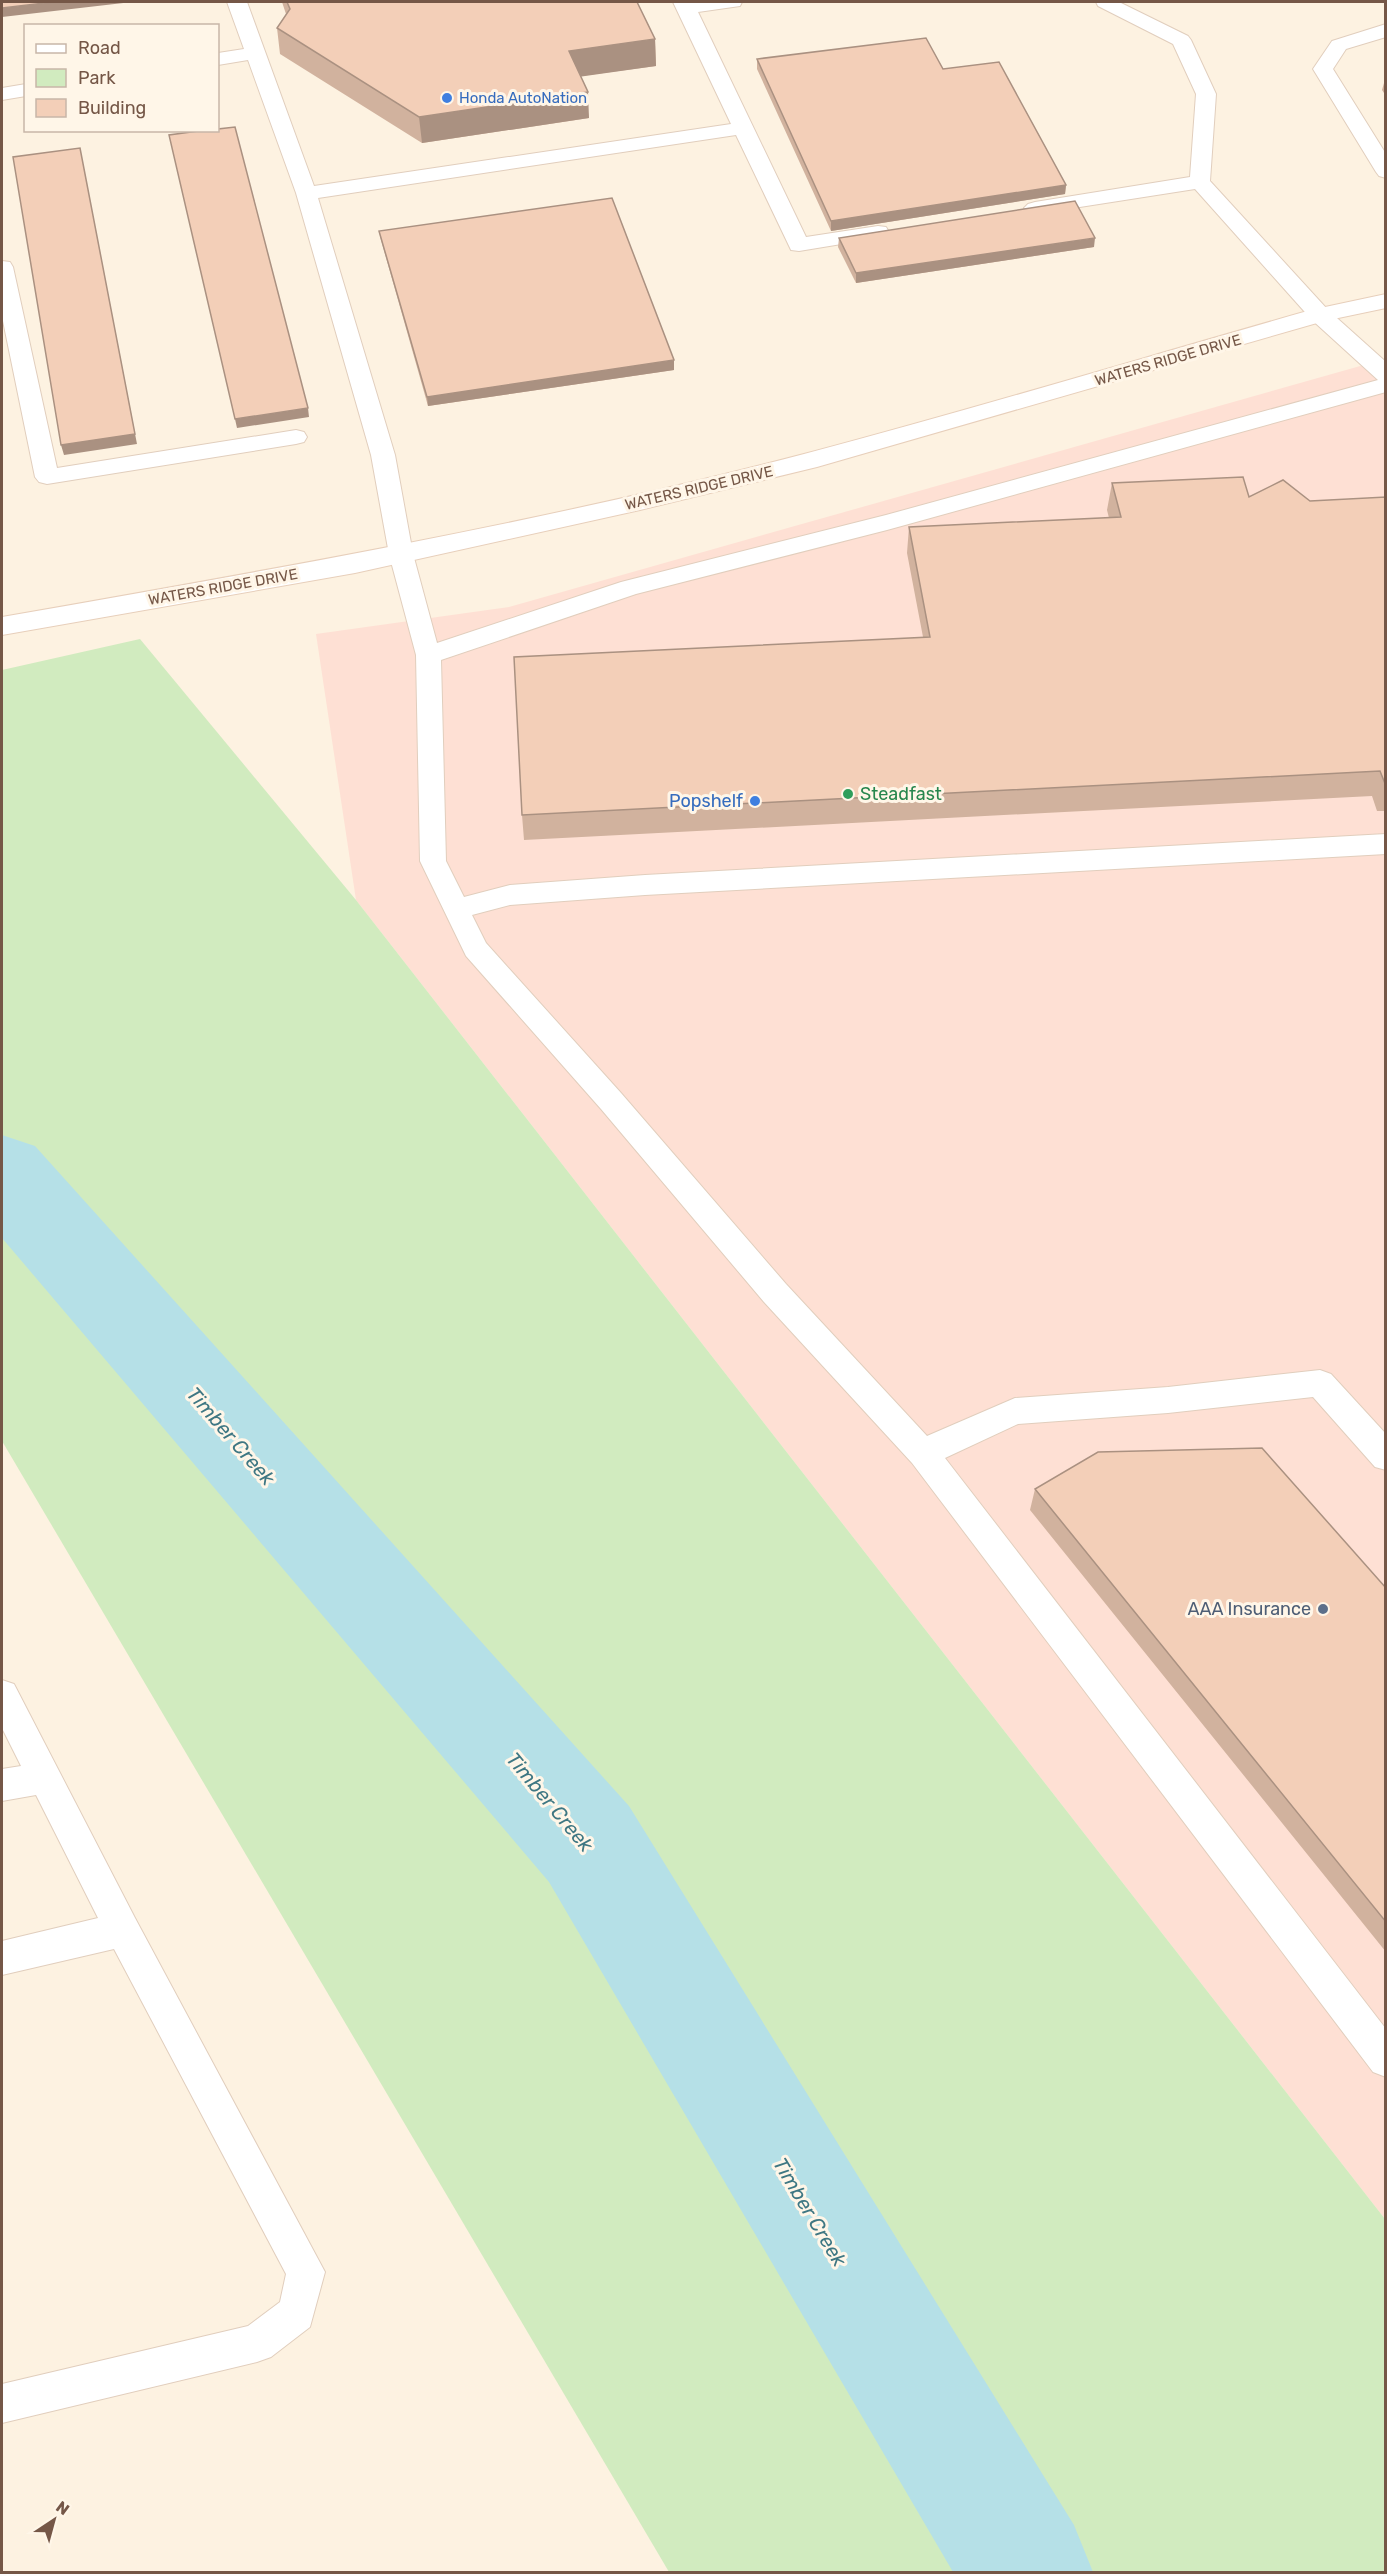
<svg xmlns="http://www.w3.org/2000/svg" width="1387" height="2574" font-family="Rubik,sans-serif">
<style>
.commercial{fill:#fee0d4}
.green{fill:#d1ebbf}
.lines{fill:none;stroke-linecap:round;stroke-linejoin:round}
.river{fill:#b5e0e7;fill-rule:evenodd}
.lane-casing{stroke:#e1cebd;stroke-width:2}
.secondary-casing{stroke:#e7cfbb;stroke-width:2}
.lane{fill:#fff;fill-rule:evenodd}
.secondary{fill:#fff;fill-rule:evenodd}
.wall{fill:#d1b29e}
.shaded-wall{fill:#aa9181}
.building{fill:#f3cfb8;stroke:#aa9181;stroke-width:1.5}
.shop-dot{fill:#3f7fe0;stroke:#fff6e8;stroke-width:2}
.leisure-dot{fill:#2e9e5b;stroke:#fff6e8;stroke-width:2}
.service-dot{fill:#5c6f8a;stroke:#fff6e8;stroke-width:2}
.labels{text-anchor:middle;stroke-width:6;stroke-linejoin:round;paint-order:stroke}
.far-shop-label{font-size:15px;fill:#366cbe;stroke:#fff6e8;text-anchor:start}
.far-street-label{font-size:15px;fill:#755747;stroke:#fff6e8}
.leisure-label{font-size:18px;fill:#27864d;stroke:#fff6e8;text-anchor:start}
.shop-label{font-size:18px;fill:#366cbe;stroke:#fff6e8;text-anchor:end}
.service-label{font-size:18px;fill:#4e5e75;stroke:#fff6e8;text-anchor:end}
.water-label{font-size:20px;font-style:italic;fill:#3e7783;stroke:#fff6e8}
</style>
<rect width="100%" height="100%" fill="#fdf2e1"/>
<path class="commercial" d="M1385,359V2219L356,900L316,634L509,607Z"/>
<path class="green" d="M140,639L356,900L1385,2219V2572H669L2,1441V670Z"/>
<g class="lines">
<path class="river" d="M2,1135L35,1146L629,1806L1074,2525L1093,2572H953L549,1882L2,1238Z"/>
<g class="lane-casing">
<path id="lane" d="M227,2H247L314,186L731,124L673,2H742L740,6L698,12L806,237L878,226L886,227L889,232L886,237L878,238L799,251L791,250L736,135L318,198L395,455L413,554L437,643L621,582L886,515L1378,380L1312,320L1195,189L1035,214L1028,212L1024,208L1028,204L1035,202L1190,177L1196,94L1173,44L1098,6L1096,2H1119L1188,36L1191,40L1216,94L1210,181L1328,310L1386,362V392L887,530L636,594L441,660L446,861L464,897L510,885L645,875L1386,834V854L645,895L510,905L472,915L486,943L621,1093L786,1284L927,1436L1015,1398L1168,1387L1320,1370L1331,1374L1386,1434V1470L1375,1467L1313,1397L1168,1413L1018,1424L945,1458L1386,2029V2077L1373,2072L912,1463L764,1302L601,1109L466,956L420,861L416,655L389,554L371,455L296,193L248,60L218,65V53L244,49Z
M1386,24V37L1346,49L1333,69L1386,154V178L1379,176L1376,172L1313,69L1332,41Z
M26,84V96L2,100V88Z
M2,261L10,262L13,267L57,468L296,430L304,432L307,437L304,442L296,444L47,484L39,482L35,477L2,316Z
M2,1680L14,1684L135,1918L325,2272L310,2327L271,2357L257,2362L2,2423V2384L248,2326L280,2302L286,2274L114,1949L2,1975V1941L98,1918L36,1795L2,1801V1769L21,1766L2,1728Z"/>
</g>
<g class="secondary-casing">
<path id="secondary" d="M1386,294V308L1324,321L817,467L640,510L355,573L2,635V617C271,570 540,523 804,454C974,409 1142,358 1311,310Z"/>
</g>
<use href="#lane" class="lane"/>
<use href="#secondary" class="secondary"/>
</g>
<path class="wall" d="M282,2H637L655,39L656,66L581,76L589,118L422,143L280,54L277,28L286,14Z
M757,59L943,69L1066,185L1065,194L831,231L757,69Z
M1386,76V96L1382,90Z
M379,231L674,370L428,406L381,240Z
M839,238L1094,247L856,283L838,247Z
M1112,483L1249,497L1310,501L1386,497V811H1377L1372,796L524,840L522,815L923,637L907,553L909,527L1109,518L1107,510Z
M1035,1489L1386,1588V1952L1030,1510Z"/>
<path class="shaded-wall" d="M53,2H132L2,17V8Z
M655,39L656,66L571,78L569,51Z
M588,92L589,118L422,143L419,117Z
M80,148L137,444L64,455L61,445Z
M1066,185L1065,194L831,231V221Z
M1095,238L1094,247L856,283V273Z
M674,360V370L428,406L427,397Z
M308,408L309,417L237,428L235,419Z"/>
<path class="building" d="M2,2H53L2,8Z
M287,2H637L655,39L569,51L588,92L419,117L277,28L290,9Z
M926,38L943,69L999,62L1066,185L831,221L757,59Z
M235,127L308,408L235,419L169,135L206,130H218V129Z
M80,148L135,434L61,445L13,157Z
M612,198L674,360L427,397L379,231Z
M1075,201L1095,238L856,273L839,238Z
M1243,477L1249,497L1283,480L1310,501L1386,497V786L1380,771L522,815L514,657L930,637L909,527L1121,517L1112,483Z
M1262,1448L1386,1588V1922L1035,1489L1098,1452Z"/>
<g class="shop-dot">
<circle cx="447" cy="98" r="6"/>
<circle cx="755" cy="801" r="6"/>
</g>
<circle class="leisure-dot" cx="848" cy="794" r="6"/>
<circle class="service-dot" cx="1323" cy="1609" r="6"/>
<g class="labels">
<g class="far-shop-label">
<text x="459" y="103">Honda AutoNation</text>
</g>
<g class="far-street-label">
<text transform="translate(1168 360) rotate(-16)" y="5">WATERS RIDGE DRIVE</text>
<text transform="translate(699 488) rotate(-13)" y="5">WATERS RIDGE DRIVE</text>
<text transform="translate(223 587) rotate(-10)" y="5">WATERS RIDGE DRIVE</text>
</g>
<g class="leisure-label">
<text x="860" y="800">Steadfast</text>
</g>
<g class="shop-label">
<text x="743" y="807">Popshelf</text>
</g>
<g class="service-label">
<text x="1311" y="1615">AAA Insurance</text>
</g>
<g class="water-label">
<text transform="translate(231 1436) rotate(49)" y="7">Timber Creek</text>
<text transform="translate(550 1802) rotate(50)" y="7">Timber Creek</text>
<text transform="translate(810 2212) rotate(59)" y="7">Timber Creek</text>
</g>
</g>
<rect width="1387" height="2574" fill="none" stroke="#755747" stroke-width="6"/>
<rect x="24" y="24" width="195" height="108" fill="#fff6e8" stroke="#c8b6a8" stroke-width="1.5"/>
<rect x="36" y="44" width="30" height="9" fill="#ffffff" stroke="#c8b6a8" stroke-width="1.5"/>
<text x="78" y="54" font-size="18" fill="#755747">Road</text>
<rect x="36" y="69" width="30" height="18" fill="#d1ebbf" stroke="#c8b6a8" stroke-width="1.5"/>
<text x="78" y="84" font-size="18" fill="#755747">Park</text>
<rect x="36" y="99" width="30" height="18" fill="#f3cfb8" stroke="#c8b6a8" stroke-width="1.5"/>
<text x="78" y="114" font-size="18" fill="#755747">Building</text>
<g transform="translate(54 2520) rotate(36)" stroke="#fff6e8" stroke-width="4.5" paint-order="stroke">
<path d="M0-4.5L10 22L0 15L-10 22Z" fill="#755747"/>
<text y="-9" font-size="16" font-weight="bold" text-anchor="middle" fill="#755747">N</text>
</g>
</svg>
